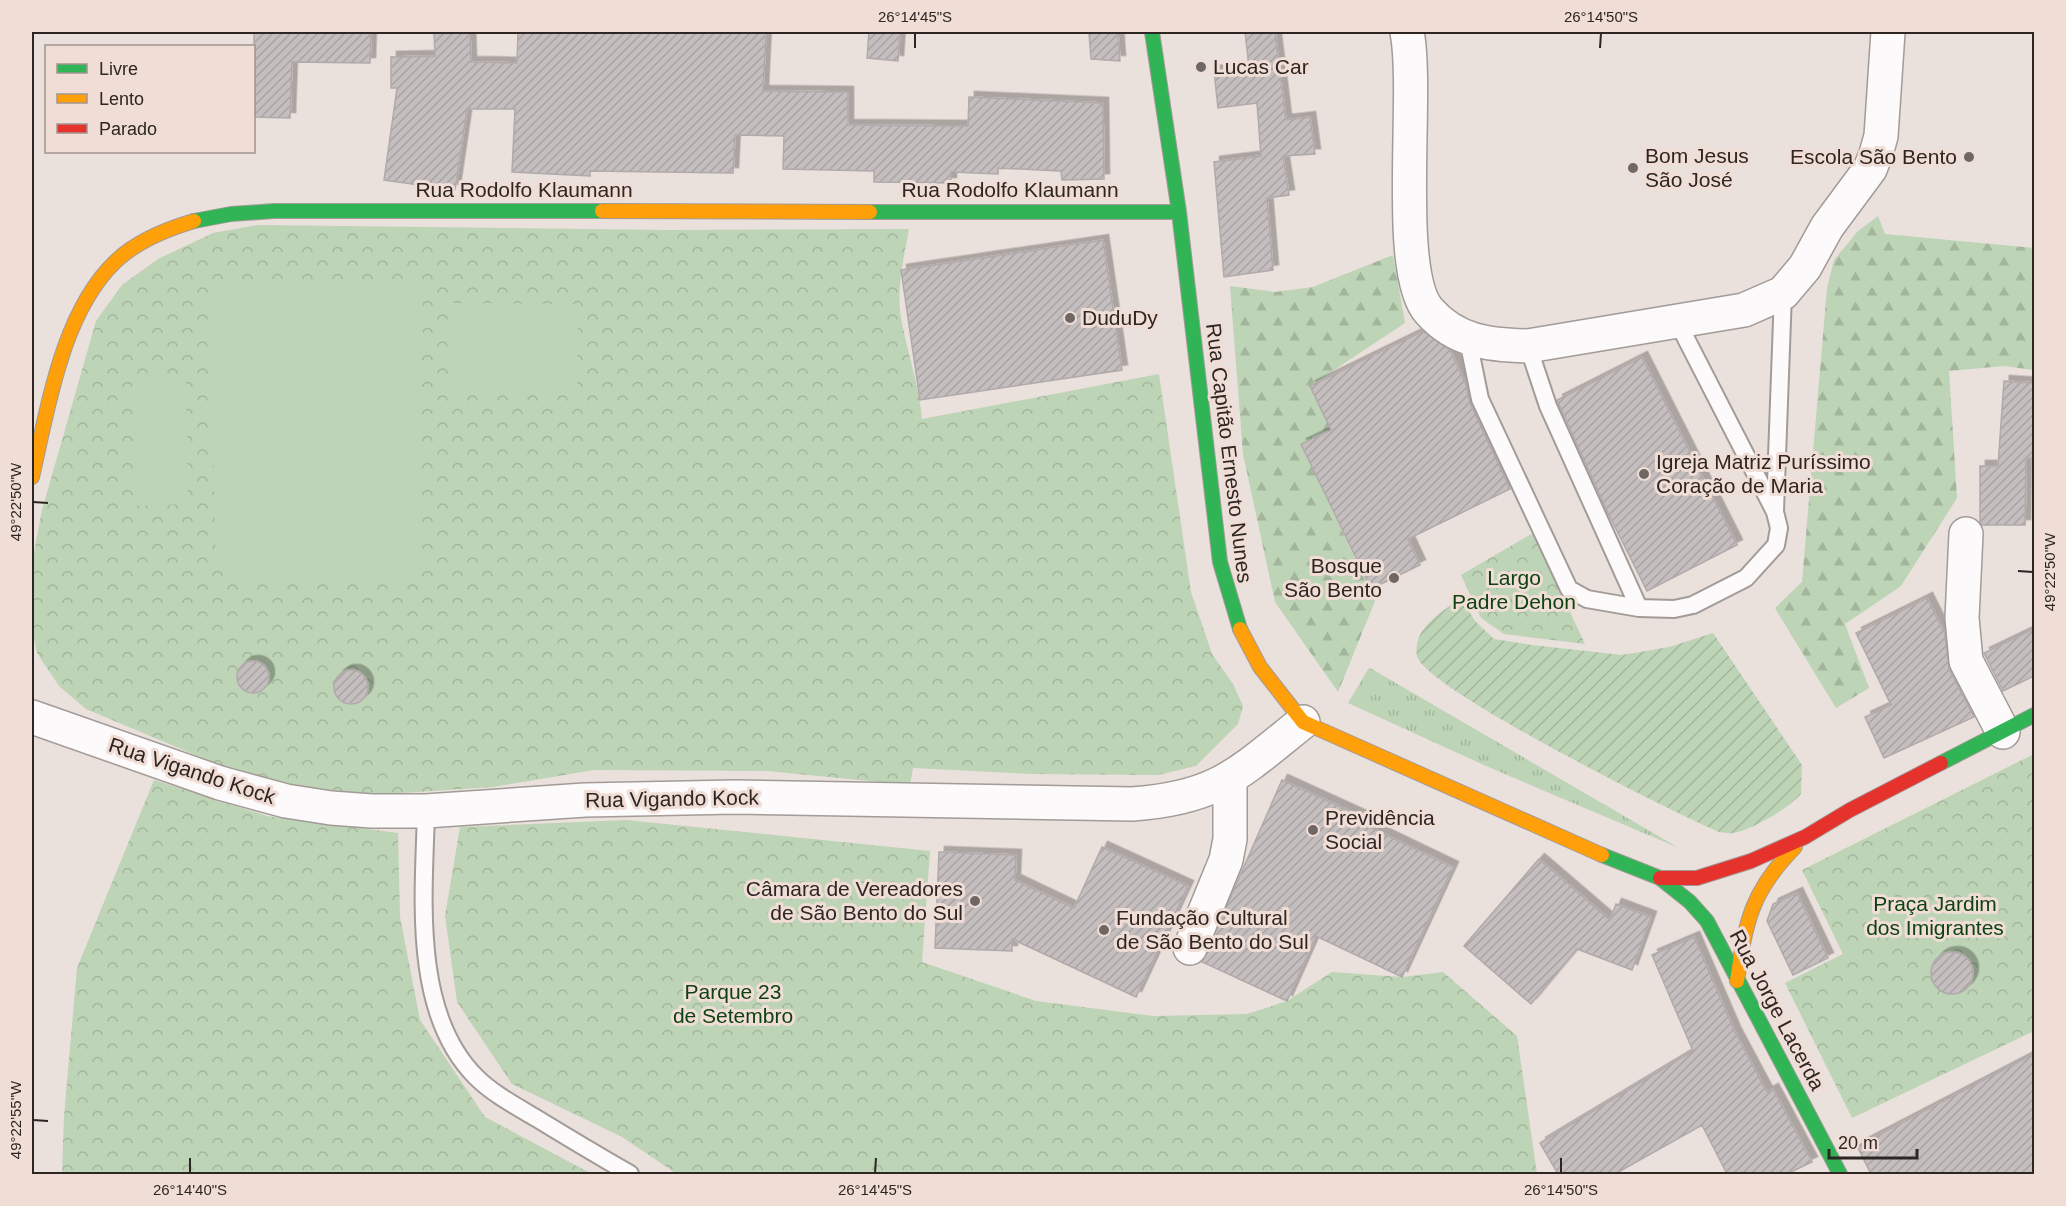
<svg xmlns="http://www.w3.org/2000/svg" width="2066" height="1206" font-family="Arial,sans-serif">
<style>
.grass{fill:url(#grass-tufts)}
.forest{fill:url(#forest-firs)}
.park{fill:url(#park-crowns)}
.garden{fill:url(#garden-furrows)}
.pitch{fill:#bdd4b6}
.building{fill:url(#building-hatch);stroke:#b1aaaa;stroke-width:1.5;filter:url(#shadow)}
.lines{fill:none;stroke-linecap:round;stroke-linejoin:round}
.lane-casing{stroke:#a29b97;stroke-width:20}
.street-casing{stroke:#a29b97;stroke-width:36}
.fast-casing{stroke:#a29b97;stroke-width:16}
.slow-casing{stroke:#a29b97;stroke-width:16}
.jam-casing{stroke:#a29b97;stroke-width:16}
.lane{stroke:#fcfafa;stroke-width:16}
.street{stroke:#fcfafa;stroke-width:33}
.fast{stroke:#30b455;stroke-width:14}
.slow{stroke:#ff9f0a;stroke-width:14}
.jam{stroke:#e5322d;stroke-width:14}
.ticks{fill:none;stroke:#2d2623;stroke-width:2}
.poi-dot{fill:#6f6764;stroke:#f0ddd6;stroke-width:2}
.labels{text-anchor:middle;stroke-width:6;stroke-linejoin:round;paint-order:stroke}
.poi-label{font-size:21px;fill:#2d2623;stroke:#f0ddd6;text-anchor:start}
.street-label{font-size:21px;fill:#2d2623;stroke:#f0ddd6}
.park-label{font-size:21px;fill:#0d4211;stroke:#f0ddd6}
.neatline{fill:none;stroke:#2d2623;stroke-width:2}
.ticks-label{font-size:15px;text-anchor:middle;fill:#2d2623}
</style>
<defs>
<pattern id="grass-tufts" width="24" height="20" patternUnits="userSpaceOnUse" patternTransform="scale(1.5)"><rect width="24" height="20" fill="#bdd4b6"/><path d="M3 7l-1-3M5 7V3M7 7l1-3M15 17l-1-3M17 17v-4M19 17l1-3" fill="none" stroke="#a3b69c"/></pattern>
<pattern id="forest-firs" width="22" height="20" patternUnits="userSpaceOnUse" patternTransform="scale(1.5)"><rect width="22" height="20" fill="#bdd4b6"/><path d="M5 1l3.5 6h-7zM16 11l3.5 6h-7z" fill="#a3b69c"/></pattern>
<pattern id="park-crowns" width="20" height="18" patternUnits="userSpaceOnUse" patternTransform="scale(1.5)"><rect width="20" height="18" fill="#bdd4b6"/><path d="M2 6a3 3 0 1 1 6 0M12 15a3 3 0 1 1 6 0" fill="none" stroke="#a3b69c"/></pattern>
<pattern id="garden-furrows" width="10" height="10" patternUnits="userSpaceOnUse" patternTransform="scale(1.5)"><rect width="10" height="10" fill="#bdd4b6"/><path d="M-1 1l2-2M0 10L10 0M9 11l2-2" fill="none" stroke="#a3b69c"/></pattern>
<pattern id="building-hatch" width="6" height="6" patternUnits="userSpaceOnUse" patternTransform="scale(1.5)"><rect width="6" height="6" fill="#c5bebe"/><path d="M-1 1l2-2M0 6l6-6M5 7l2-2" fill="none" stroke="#aaa3a3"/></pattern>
<filter id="shadow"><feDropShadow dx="5.5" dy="-5.5" stdDeviation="0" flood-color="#0004"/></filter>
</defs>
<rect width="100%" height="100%" fill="#eae0dc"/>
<path class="grass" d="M1369,668H1370L1679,848L1486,766L1348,703Z"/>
<path class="forest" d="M1878,216L1885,234L2034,248V370L2004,366L1949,371L1957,498L1901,586L1845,624L1869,688L1836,708L1775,608L1802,582L1827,288L1834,260L1858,231Z
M1393,255L1405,323L1310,386L1331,430L1301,444L1375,601L1338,692L1275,602L1243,454L1230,286L1275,292L1313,287Z"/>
<path class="park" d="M258,225L670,230L909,229C904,257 896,289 901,318C907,352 919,384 922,419L1159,374L1191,592L1212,654L1233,684L1243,706L1238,724L1196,766L1158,775L1033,774L913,768L910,785L767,771L594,770L493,787L326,798L262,783L86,709L59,686L37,653L32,629V562L42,510L96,321L122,285L158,259L213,233Z
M1533,533L1585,644L1504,634L1481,618L1461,575Z
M2034,754V1031L1852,1118L1785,983L1843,954L1802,870Z
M154,780L267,816L398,833L400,917L420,1020L485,1117L592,1174H62L64,1116L77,968Z
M626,820L930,851L922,962L1036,1001L1153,1016L1247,1014L1287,1001L1332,972L1402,977L1443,972L1517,1036L1537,1174H677L622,1137L512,1084L457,1002L445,916L460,827Z"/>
<path class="garden" d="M1461,598L1475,621L1494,639L1532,645L1622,655L1669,647L1713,633L1802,765L1801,794C1790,807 1751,831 1733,833C1729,834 1723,832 1719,832C1676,814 1424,688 1417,656C1412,628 1442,612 1461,598Z"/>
<path class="pitch" d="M211,281H423L420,579L249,582L216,565L212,419Z
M449,303L578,304L577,393L448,392Z
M186,380L188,504L135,506L132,381Z"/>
<path class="building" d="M254,32H371L370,63L292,62L290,118L254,117Z
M434,32H470L471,62L517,63L518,32H766L763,91L848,92V125L968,126L969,97L1103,103L1104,179L1062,180L1061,171L998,168V174L951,172V183L874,182V171L783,169L784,136L735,135L733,173L590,171V176L512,172L515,109H467L455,190L384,180L397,88H391V57L435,56Z
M869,32H900L898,61L867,58Z
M1089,32H1118L1120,61L1091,59Z
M1245,32H1275L1286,120L1310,117L1315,154L1283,156L1289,195L1267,198L1273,270L1224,277L1214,162L1261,156L1257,103L1218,108L1214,71L1249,67Z
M1103,240L1122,370L920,400L901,270Z
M1423,331L1450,350L1466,385L1470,403L1510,489L1408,539L1420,565L1371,589L1301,444L1331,430L1310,386Z
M1642,357L1737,545L1647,591L1608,513L1557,400Z
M2004,381L2034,383V458H2026L2025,525H1982L1980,522V466H1998Z
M1927,598L1945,634L1949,669L1974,717L1884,758L1865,717L1891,705L1856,633Z
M2034,629V676L2003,691L1984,653Z
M237 677a16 16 0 1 1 32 0a16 16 0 1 1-32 0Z
M334 687a17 17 0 1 1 34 0a17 17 0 1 1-34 0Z
M1282,780L1368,819L1365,825L1453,867L1402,977L1316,936L1287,1001L1202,962Z
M1102,847L1188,886L1136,997L1012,939V951L935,948L939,852L1016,855L1015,880L1074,908Z
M1539,859L1610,920L1616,904L1651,917L1632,970L1577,949L1531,1004L1464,946Z
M1797,893L1828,958L1793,975L1767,921L1773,904Z
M1694,937L1735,1032L1767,1092L1773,1089L1812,1162L1787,1174H1727L1702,1125L1615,1174H1558L1540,1143L1693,1051L1652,955Z
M1931 973a21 21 0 1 1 42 0a21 21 0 1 1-42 0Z
M2034,1054V1174H1871L1857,1146Z"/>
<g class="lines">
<g class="lane-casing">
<path id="lane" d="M1468,340L1480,399L1569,589L1587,599L1639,608L1674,609L1693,605L1746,578L1776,545L1779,528L1775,512L1677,321
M1528,346L1548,406L1639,608
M1775,511L1783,293
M426,811C424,894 411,1012 476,1077C493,1094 516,1106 536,1118C567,1137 599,1156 630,1174"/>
</g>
<g class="street-casing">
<path id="street" d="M1407,32C1419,93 1394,272 1429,311C1456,342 1490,345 1528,346L1744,310L1783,293L1805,267L1827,227L1870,169L1876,154L1881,136L1888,32
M1966,534L1962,618L1966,661L2003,732
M32,717L220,783L286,801L331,808L372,811H426L585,800L735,797L1132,804C1218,798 1239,773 1303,722
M1190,948L1226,860L1230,839V780"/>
</g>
<g class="fast-casing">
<path id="fast" d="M1152,32L1179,212L1220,562L1240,629
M870,212H1179
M194,221L231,214L274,211H602
M1941,763L2034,715
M1602,855L1660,878L1690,902L1707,921L1840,1174"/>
</g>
<g class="slow-casing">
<path id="slow" d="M602,211L870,212
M32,477C48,408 62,312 116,261C137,241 167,229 194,221
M1240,629L1260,667L1303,722L1602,855
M1737,981C1746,920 1751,892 1795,847"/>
</g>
<g class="jam-casing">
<path id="jam" d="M1660,878H1697L1751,861L1805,837L1850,810L1941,763"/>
</g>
<use href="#lane" class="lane"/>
<use href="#street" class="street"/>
<use href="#fast" class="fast"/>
<use href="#slow" class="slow"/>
<use href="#jam" class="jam"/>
</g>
<path class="ticks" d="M915,48V33M1600,48L1601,33M33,502L48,503M2018,571L2033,572M33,1120L48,1121M190,1173V1158M875,1173L876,1158M1561,1173V1158"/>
<g class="poi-dot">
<circle cx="1201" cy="67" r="6"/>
<circle cx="1969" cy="157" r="6"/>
<circle cx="1633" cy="168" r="6"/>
<circle cx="1070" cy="318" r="6"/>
<circle cx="1644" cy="474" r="6"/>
<circle cx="1394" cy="578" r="6"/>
<circle cx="1313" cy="830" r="6"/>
<circle cx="975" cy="901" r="6"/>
<circle cx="1104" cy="930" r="6"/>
</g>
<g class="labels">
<g class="poi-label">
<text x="1213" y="74">Lucas Car</text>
<text x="1645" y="163">Bom Jesus<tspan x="1645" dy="24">São José</tspan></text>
<text x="1957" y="164" text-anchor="end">Escola São Bento</text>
<text x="1082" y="325">DuduDy</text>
<text x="1656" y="469">Igreja Matriz Puríssimo<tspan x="1656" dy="24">Coração de Maria</tspan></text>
<text x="1382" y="573" text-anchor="end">Bosque<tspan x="1382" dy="24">São Bento</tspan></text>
<text x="1325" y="825">Previdência<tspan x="1325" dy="24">Social</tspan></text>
<text x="963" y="896" text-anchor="end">Câmara de Vereadores<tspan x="963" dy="24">de São Bento do Sul</tspan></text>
<text x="1116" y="925">Fundação Cultural<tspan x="1116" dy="24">de São Bento do Sul</tspan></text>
</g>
<g class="street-label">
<text x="524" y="197">Rua Rodolfo Klaumann</text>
<text x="1010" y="197">Rua Rodolfo Klaumann</text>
<text transform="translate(1229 453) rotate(83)" y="7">Rua Capitão Ernesto Nunes</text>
<text transform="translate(192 771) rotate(18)" y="7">Rua Vigando Kock</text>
<text transform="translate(672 799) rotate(-1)" y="7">Rua Vigando Kock</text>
<text transform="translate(1777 1010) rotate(62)" y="7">Rua Jorge Lacerda</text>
</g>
<g class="park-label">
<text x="1514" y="585">Largo<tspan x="1514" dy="24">Padre Dehon</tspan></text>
<text x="1935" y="911">Praça Jardim<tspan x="1935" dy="24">dos Imigrantes</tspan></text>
<text x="733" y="999">Parque 23<tspan x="733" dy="24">de Setembro</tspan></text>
</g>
</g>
<rect width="2066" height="1206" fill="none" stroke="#f0ddd6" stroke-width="66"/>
<rect x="45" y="45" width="210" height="108" fill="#f0ddd6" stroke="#a2948e" stroke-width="1.5"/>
<rect x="57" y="64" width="30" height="9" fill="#30b455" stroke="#a2948e" stroke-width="1.5"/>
<text x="99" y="75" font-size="18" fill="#2d2623">Livre</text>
<rect x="57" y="94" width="30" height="9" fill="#ff9f0a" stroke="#a2948e" stroke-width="1.5"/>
<text x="99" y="105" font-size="18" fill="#2d2623">Lento</text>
<rect x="57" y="124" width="30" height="9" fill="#e5322d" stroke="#a2948e" stroke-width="1.5"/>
<text x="99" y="135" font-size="18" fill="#2d2623">Parado</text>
<path d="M1829 1149v9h88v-9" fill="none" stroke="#2d2623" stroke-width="3"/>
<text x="1838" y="1149" font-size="18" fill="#2d2623" stroke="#f0ddd6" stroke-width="4.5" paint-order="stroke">20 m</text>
<rect x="33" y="33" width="2000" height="1140" class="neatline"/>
<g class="ticks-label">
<text x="915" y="22">26°14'45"S</text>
<text x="1601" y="22">26°14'50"S</text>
<text transform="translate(16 502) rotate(-90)" y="5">49°22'50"W</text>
<text transform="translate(2050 572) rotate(-90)" y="5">49°22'50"W</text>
<text transform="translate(16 1120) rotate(-90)" y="5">49°22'55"W</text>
<text x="190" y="1195">26°14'40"S</text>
<text x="875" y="1195">26°14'45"S</text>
<text x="1561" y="1195">26°14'50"S</text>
</g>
</svg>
